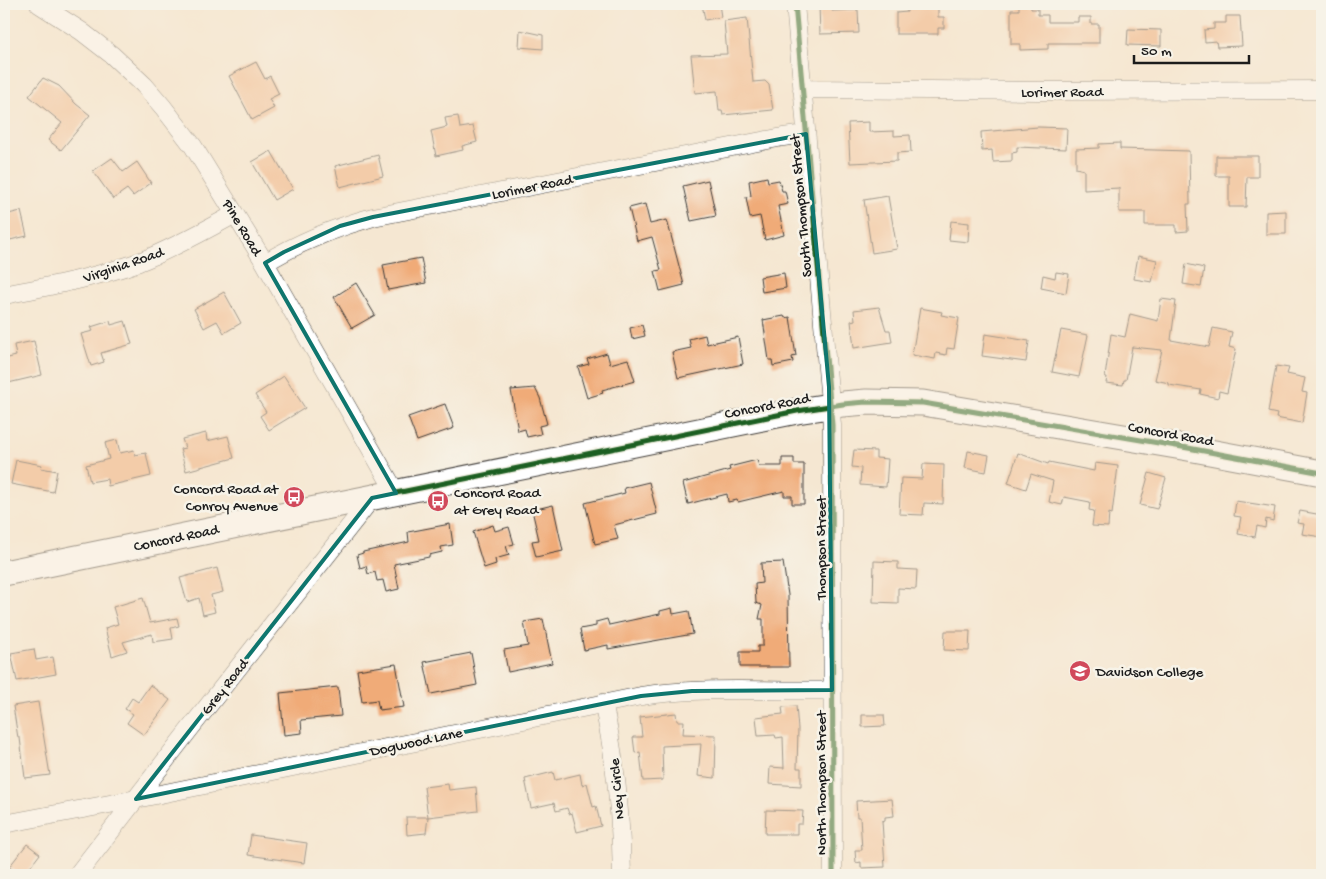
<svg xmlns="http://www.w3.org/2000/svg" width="1326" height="879" font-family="'Gochi Hand',sans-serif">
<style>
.building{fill:#f0ab78}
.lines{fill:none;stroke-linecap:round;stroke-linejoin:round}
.street-casing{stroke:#3d3a37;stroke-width:19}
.secondary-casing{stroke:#3d3a37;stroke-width:27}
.street{stroke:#fff;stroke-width:18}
.secondary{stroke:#fff;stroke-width:25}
.cycleway-casing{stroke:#f7f3e8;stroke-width:8}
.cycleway{stroke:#1b5e20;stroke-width:5}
.marked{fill:none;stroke:#0f766e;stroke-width:4;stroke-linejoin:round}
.labels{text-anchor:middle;stroke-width:5;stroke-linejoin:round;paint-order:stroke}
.street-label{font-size:15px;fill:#1c1c1c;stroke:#f7f3e8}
.poi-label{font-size:15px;fill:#1c1c1c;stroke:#f7f3e8;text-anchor:start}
</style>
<rect width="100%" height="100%" fill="#f7f3e8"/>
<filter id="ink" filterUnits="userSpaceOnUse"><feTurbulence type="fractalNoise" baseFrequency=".02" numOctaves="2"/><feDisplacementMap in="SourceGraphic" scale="10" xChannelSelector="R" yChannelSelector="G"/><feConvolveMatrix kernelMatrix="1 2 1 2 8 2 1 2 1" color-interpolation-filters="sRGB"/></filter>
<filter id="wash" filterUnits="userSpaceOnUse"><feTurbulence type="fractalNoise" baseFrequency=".0096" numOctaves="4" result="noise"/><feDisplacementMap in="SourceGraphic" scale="20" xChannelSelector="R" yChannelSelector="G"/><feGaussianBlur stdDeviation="1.12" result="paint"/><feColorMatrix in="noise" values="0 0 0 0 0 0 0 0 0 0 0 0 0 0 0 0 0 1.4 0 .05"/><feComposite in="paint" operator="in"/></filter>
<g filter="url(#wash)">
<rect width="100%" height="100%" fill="#f5e7d2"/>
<g id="blocks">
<path class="building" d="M702,4H719L721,17L705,20Z
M938,4V17H944V28H938V34H896V13L907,12V6Z
M1019,4H1031V9H1038V15H1048V22H1078V17H1091V24H1099V43H1048V49L1020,50V44H1011V10H1019Z
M819,6H831L832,11L858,10L859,33L820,34Z
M1226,16H1240L1242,46L1217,47L1216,41L1205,42L1204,30L1214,29V23H1226Z
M747,18L753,82L765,81L769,85L773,110L723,115L722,111H719L717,91L695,93L691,55L727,54L724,21Z
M1128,29L1161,30V46L1127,45Z
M520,30L543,35V49L519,47Z
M256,62L265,79L270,76L279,94L269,99L274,108L252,120L229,76Z
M43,78L59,86L76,104L90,115L61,150L48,140L62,123L29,96Z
M458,116L460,128L473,126L477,142L462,146L463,150L436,156L431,131L447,127L445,118Z
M869,122V132L894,131V136L910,135L911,152L897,153V161L850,163L848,123Z
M1038,127L1067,128L1066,149L1017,147V152L1012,153V161L993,162L992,150L982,151L981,132Z
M1120,143V149L1189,151L1190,204H1187L1188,231L1176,232V225H1145V212H1119V188L1084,190V170L1076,168V149L1099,148V144Z
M271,151L293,189L274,200L252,162Z
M378,155L383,176L340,187L335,166Z
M1216,156H1258V177H1247L1246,207H1229V176H1216Z
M112,158L123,172L137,162L151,183L133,196L127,189L113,199L93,171Z
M767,177L768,182L779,180L782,191H785L788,204L778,206L784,235L765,240L760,216L750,218L746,197L751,196L749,181Z
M708,180L716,216L691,221L683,186Z
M888,196L897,249L872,253L864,200Z
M645,204L650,224L667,220L684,285L660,291L655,271L661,270L652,237L637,241L629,208Z
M21,211L27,236L10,240L8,231L4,232V215Z
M1286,211V234H1266V212Z
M951,221L969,223L968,242L949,240Z
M1138,256L1157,260L1152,282L1134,279Z
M421,258L426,283L388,290L383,265Z
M1186,264L1204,268L1201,287L1183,284Z
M1056,272L1069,274L1066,293L1041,288L1043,275L1055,278Z
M784,273L786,288L762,292L760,277Z
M356,283L375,315L352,328L334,297Z
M224,292L241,323L224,333L217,321L204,328L194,309Z
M1161,299L1176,301L1171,340L1209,347L1213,328L1232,332L1229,347L1236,349L1227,393L1219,391L1218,398L1200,394L1201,390L1169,385V383L1155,380L1162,350L1132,347L1126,380H1124L1123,385L1106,383L1107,377H1105L1111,334L1125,337L1130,314L1158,321Z
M879,307L886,330H890L892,342L854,348L851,321L855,320L854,310Z
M920,308L942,312L941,315L959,318L954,349L947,348L946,355L936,353L935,359L912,355Z
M784,316L785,318L790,317L796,356L792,357L793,362L773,366L772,360H769L763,320Z
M110,321L111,325L125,321L132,344L101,353L104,362L91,366L81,334L93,331L91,327Z
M642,325L645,336L632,339L630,328Z
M1061,330L1088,335L1079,377L1052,372Z
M985,334L1029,341L1026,362L982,356Z
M705,335L707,344L738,337L743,364L678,378L672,352L691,348L689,339Z
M34,341L42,375L4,384V359L16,356L14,345Z
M607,353L610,364L628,359L635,381L602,390L603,393L587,398L578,367L589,364L587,359Z
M1276,366L1289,368L1287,374L1305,378L1302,392L1307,393L1302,423L1276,418L1277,414L1268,412Z
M284,376L305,408L269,430L260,416L266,412L255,395Z
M535,388L540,398L547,424L539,426L541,434L527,437L525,429L518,431L511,390Z
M445,404L454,428L417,441L408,417Z
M206,433L207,441L228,436L234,458L186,471L180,449L185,448L182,439Z
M117,440L120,453L134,450L135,455L146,453L151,476L108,486L107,479L90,482L86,465L109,459L105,443Z
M854,450L876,451V458L888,459L886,487L860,485L861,468L852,467Z
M968,451L989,455L986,472L965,468Z
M1018,453L1048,464L1049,462L1094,471L1095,463L1118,466L1112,514L1109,513L1108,527L1092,526L1094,511L1089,510L1090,502L1064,497L1062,505L1049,502L1053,481L1031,474L1026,489L1008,483Z
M782,458H794V464H804V504H792V496H784V491L738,502L737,500L728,502L727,494L688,504L683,483L730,470L729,467L757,460L759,466H782Z
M16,460L42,465L41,468L57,471L53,492L11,484Z
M923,464L944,465L943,504L924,503L923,515L899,514L901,478L922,479Z
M1149,473L1166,478L1157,509L1140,505Z
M649,482L657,514L614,525L618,539L595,544L585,503L625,493L624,488Z
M1236,501L1275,507L1273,521L1266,519L1265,528L1257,526L1255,537L1238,534L1241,517L1234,516Z
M553,505L563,551L536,557L532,541L539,540L532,510Z
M1300,511L1322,515V537L1302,534L1304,524L1297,523Z
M450,524L453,545L441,547L442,552L429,555V557L394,564L399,589L386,592L383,580L377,581L375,572L368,574L366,566L360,568L357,555L363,553V552L409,542L408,532Z
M493,525L495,531L509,527L514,544L506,546L509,555L495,559L496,564L484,568L473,532Z
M874,561L898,562V569L917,570L916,589L898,588V603L873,602Z
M783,562L788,595L789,667H740V652H758V646H763V619H759L762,605L756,603L755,584L762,583L761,563Z
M217,568L223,592L211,595L215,612L203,615L199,598L187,602L180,578Z
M143,598L150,623L177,618L179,626L171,628L173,639L153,642L152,634L123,642L127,651L112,656L105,628L118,624L113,607Z
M672,608L673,614L689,611L693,634L608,649V645L584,650L580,629L596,626V622L607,619L609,625L660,614V611Z
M543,619L552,663L508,672L504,650L528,646L524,622Z
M945,631H970L969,651L944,650Z
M34,649L36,660L53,657L56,674L17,681L11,653Z
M471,653L477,685L431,694L424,662Z
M396,664L404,707L379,710L377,700L362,702L357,670Z
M150,685L170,700L144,735L127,723L133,714L125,709L132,698L138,702Z
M338,687L341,716L301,720L302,733L284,735L280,693Z
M38,702L50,775L25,778L20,738H18L13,706Z
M796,706L798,729L797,768H801V786L769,784L770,767L784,768L783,737L776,738L775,735L758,736L756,717L783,714L782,707Z
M676,713L677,721H684L683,734L716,735L715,778L698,776L701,744L662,746L663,780L643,781L640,752L635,753L633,737H642L640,717Z
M862,715H884L885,726L862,727Z
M553,772L555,780L580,774L582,785L587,783L593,807L596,806L601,826L577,832L572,813L569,814L567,808L556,811L554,803L531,808L525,779Z
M448,784L449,790L476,787L478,811L428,817L424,787Z
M892,799L894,816L885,817V820L882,821L885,867L861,868V862L856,863L855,850H862L860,817H857L856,801Z
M766,810L803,811L802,824H797V834H765Z
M406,817H428L426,833L407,835Z
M251,835L307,843L304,863L248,855Z
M27,844L40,854L24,875H20L9,867Z"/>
</g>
</g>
<g filter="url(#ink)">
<use href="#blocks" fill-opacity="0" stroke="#3d3a37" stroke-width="1"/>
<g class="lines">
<g class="street-casing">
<path id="street" d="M39,4L81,31L112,55L144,85L163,107L193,146L265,263L396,493
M795,4L832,425L833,875
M802,89L1039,91L1322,90
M265,263C299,242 334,228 373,217L783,137L806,134
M4,295C49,286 95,278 139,262C172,249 204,231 235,214
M603,703C616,759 621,818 622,875
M4,824L136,799L641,696C703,686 769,692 832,690
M77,875L189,730L372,498"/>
</g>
<g class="secondary-casing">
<path id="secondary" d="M4,573C268,518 533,465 797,411L843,404L866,402L923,403L1188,448L1322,473"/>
</g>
<use href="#street" class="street"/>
<use href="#secondary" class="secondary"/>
<g class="cycleway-casing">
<path id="cycleway" d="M795,4L832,425L833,875
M396,493L797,411L843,404L866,402L923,403L1188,448L1322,473"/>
</g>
<use href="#cycleway" class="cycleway"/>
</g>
</g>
<path d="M0 0H1326V879H0ZM806,134L829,387L832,690L692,691L641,696L136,799L372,498L396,493L265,263L284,252L340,226L373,217Z" fill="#f5e7d2" fill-opacity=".55" fill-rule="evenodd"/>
<path class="marked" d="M806,134L829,387L832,690L692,691L641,696L136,799L372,498L396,493L265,263L284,252L340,226L373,217Z"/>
<defs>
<g id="bus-disc" transform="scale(1.125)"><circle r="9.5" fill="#d1495b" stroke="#f7f3e8"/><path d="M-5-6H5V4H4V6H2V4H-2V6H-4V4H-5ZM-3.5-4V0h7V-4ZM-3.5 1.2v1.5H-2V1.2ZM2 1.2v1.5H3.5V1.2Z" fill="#fff"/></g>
<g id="university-disc" transform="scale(1.125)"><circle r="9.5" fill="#d1495b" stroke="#f7f3e8"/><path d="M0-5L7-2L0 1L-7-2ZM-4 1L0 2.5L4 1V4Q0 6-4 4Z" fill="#fff"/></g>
</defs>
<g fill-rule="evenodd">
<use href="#bus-disc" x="294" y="497"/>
<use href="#bus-disc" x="438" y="501"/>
<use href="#university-disc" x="1080" y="671"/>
</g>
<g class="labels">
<g class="street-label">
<text x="1062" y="96">Lorimer Road</text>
<text transform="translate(532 186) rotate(-11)" y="5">Lorimer Road</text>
<text transform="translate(800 206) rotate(-95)" y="5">South Thompson Street</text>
<text transform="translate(243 227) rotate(59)" y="5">Pine Road</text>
<text transform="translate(123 264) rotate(-19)" y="5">Virginia Road</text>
<text transform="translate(767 405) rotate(-11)" y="5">Concord Road</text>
<text transform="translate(1171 433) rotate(10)" y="5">Concord Road</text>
<text transform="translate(176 537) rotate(-12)" y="5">Concord Road</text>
<text transform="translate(820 548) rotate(-90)" y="5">Thompson Street</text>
<text transform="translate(224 686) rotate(-52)" y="5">Grey Road</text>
<text transform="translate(416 741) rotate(-12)" y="5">Dogwood Lane</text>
<text transform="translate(820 783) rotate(-90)" y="5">North Thompson Street</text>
<text transform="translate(616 789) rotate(-95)" y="5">Ney Circle</text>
</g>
<g class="poi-label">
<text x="278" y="493" text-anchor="end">Concord Road at<tspan x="278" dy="17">Conroy Avenue</tspan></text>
<text x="454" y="497">Concord Road<tspan x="454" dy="17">at Grey Road</tspan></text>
<text x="1096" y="676">Davidson College</text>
</g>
</g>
<rect width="1326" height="879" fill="none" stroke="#f7f3e8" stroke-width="20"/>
<path d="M1134 55v8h115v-8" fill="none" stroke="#1c1c1c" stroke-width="2.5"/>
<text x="1141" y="55" font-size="15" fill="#1c1c1c" stroke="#f7f3e8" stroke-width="4" paint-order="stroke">50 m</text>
</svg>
